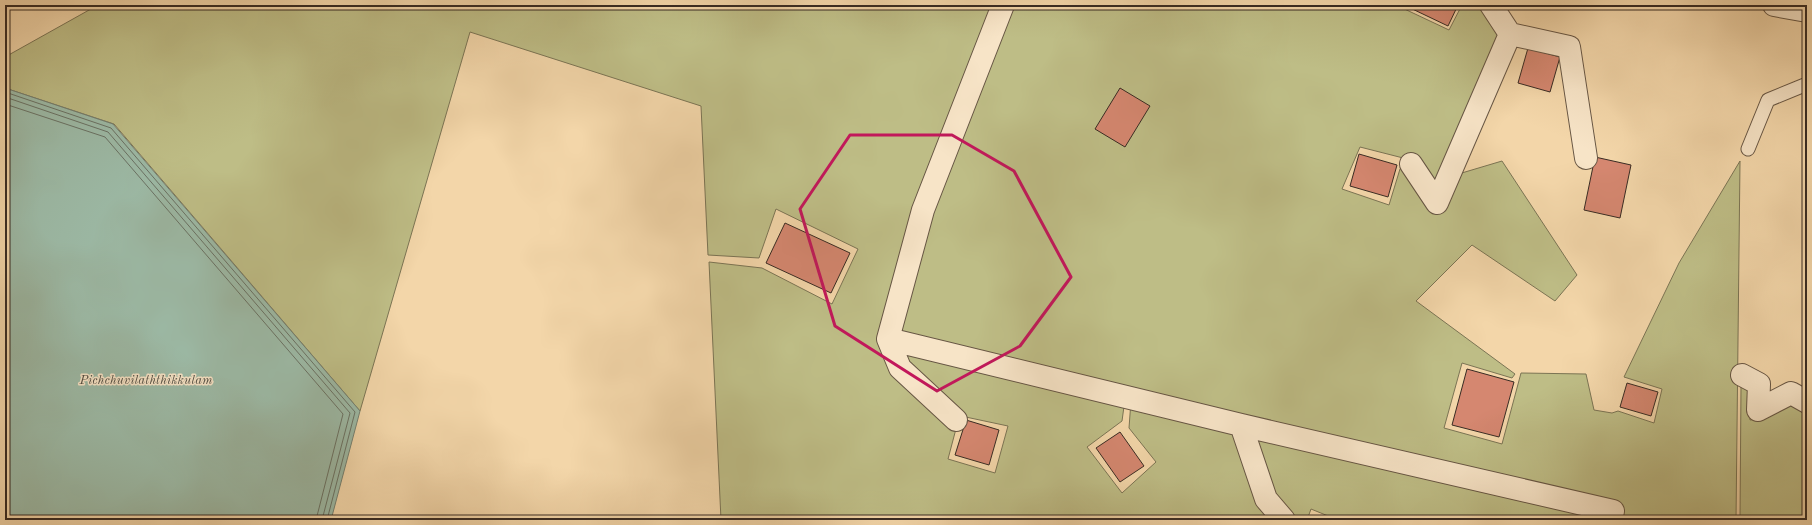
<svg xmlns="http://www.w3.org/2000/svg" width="1812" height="525" font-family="'Old Standard TT',serif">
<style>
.green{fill:#bebd86;stroke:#7b7454}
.water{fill:#9cb9a5;stroke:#748071}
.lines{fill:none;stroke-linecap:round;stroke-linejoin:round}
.shore{stroke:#6a7264;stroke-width:1}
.building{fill:#d58770;stroke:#382b23}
.service-casing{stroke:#675644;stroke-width:15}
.minor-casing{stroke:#675644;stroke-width:24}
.service{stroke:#f7e4c7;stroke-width:13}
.minor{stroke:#f7e4c7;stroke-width:22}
.marked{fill:none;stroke:#c2185b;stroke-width:3;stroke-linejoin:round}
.labels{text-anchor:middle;stroke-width:3;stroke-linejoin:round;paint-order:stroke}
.water-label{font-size:13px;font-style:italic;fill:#514e44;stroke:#f7e4c7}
</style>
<rect width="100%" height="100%" fill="#f3d6a9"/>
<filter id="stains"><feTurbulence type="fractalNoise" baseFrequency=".005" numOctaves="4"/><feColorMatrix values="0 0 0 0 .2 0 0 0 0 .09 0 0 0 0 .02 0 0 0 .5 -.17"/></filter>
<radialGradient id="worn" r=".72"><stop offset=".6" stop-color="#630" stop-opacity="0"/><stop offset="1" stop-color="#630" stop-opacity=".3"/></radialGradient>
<path class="green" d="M98,5H996L975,52L916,212L883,337L894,370L957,425L948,459L995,473L1008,426L961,416L903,366L895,344L1125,399L1122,421L1087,447L1122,493L1156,462L1129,428L1131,401L1236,428L1262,501L1276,520H721L709,262L762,268L832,304L858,249L776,209L759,258L708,255L701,106L470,32L360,411L114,124L5,88V57Z
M1008,5H1396L1449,30L1462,5H1485L1504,34L1435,189L1411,160L1360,147L1342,189L1389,205L1400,169L1407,168L1437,210L1455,175L1502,161L1577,275L1555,301L1472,245L1416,301L1515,374L1512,378L1462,363L1444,428L1502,444L1521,373L1586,374L1594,410L1612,413L1618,411L1654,423L1662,389L1624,377L1679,263L1740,161L1736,520H1615L892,337L927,212Z
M1741,386L1751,388L1750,420L1759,419L1795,401L1807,409V520H1740Z
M1245,430L1607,520H1338L1311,509L1307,520H1289L1273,499Z"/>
<path class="water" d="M5,88L113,124L360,411L331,520H5Z"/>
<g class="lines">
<path class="shore" d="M5,92L111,128L355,412L327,520
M5,97L108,132L350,413L322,520
M5,104L105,137L343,414L316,520"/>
</g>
<path class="building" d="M1404,5H1458L1448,26Z
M1528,48L1560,57L1550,92L1518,83Z
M1120,88L1150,106L1125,147L1095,129Z
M1359,154L1397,165L1388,197L1350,186Z
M1595,157L1631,165L1620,218L1584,210Z
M785,223L850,253L831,293L766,263Z
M1467,369L1514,382L1499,437L1452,425Z
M1627,383L1658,392L1651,416L1620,407Z
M966,420L999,430L989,465L955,455Z
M1120,432L1144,466L1120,482L1096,448Z"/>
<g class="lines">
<g class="service-casing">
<path id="service" d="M1748,149L1768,100L1807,84"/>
</g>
<g class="minor-casing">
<path id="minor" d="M1003,5L923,210L888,339L1241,425L1613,511L1611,520
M1774,5L1807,11
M1510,34L1569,47L1586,158
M1411,164L1437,203L1510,34L1491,5
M888,339L900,368L956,420
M1742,375L1759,384L1758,410L1791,393L1807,402
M1241,425L1266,499L1284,520"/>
</g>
<use href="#service" class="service"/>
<use href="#minor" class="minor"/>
</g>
<path class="marked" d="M850,135H952L1014,171L1071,277L1020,346L937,391L835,326L800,209Z"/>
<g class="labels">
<g class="water-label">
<text x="146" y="384">Pichchuvilaththikkulam</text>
</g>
</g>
<rect width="1812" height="525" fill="none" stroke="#f3d6a9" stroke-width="20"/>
<rect x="6" y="6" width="1800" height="513" fill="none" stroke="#382b23" stroke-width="2"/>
<rect x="10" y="10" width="1792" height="505" fill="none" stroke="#382b23"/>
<rect width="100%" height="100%" filter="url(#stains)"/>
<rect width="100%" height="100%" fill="url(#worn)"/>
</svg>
